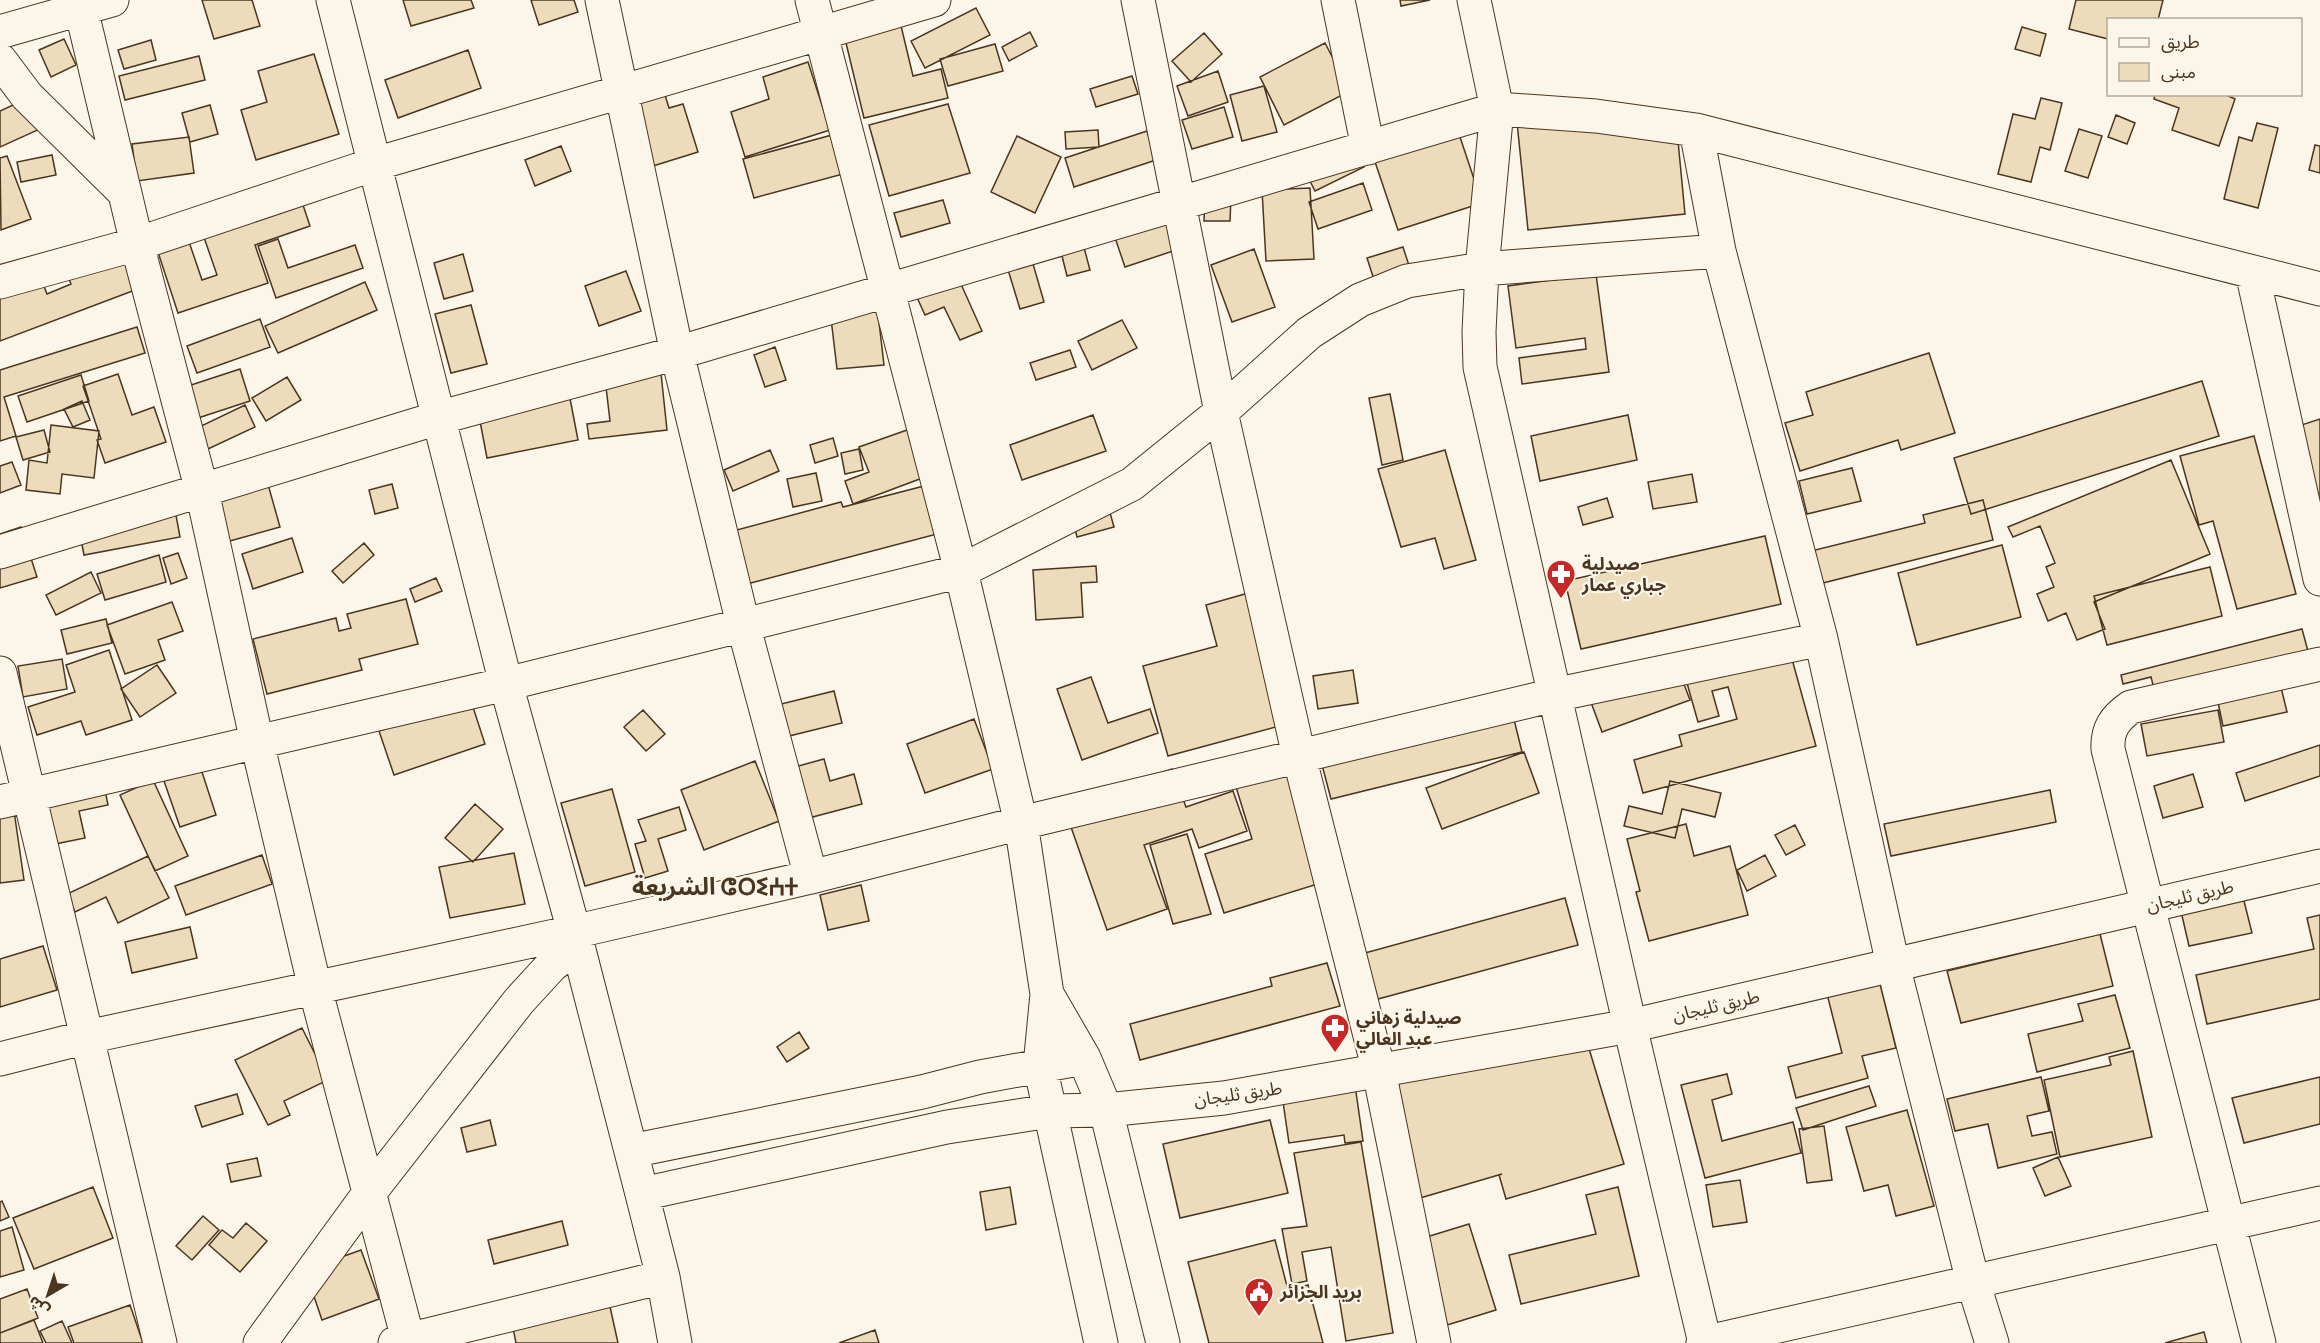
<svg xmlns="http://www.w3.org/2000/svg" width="2320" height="1343" font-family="Manrope,'Noto Sans Arabic','Noto Sans Tifinagh',sans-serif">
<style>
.building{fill:#ecdcbc;stroke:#4a3520;stroke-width:1.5}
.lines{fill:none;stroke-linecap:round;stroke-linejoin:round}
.minor-casing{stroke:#4a3520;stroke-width:35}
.major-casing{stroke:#4a3520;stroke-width:35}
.minor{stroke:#fbf6e9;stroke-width:33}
.major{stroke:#fbf6e9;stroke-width:33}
.labels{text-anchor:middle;stroke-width:4.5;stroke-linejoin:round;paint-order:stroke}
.poi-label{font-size:18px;font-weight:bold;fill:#4a3520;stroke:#fbf6e9;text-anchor:start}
.street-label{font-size:18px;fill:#4a3520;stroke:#fbf6e9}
.district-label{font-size:24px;font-weight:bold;fill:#4a3520;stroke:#fbf6e9}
</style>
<rect width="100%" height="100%" fill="#fbf6e9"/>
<path class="building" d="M202,0H252L260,26L214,39Z
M403,0H471L474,8L411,26Z
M531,0H574L578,12L539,25Z
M1400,0H1430L1401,6Z
M2076,0H2163L2158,20H2108V39L2069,29Z
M976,8L990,35L925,68L911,41Z
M897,9L913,76L941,69L948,98L864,118L841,22Z
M2022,27L2046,34L2040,56L2015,49Z
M1030,32L1037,46L1009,61L1002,47Z
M1204,33L1222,54L1191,82L1172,61Z
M64,39L76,65L51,77L39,50Z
M151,40L156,60L124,69L118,50Z
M1325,43L1350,91L1284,125L1260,77Z
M995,44L1003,71L948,86L940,59Z
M468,50L481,88L398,118L385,80Z
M314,54L339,134L256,160L241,110L267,102L258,71Z
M199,56L205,80L125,100L119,76Z
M808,62L830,130L745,157L731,112L769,99L763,77Z
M1218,71L1228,102L1188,116L1177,86Z
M1132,76L1138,94L1096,107L1090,89Z
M662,85L669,108L683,104L698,152L653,166L631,95Z
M1264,86L1277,132L1242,141L1230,95Z
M2155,94H2224L2235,99L2219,146L2172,130L2179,108L2154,99Z
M2041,98L2062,103L2050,150L2040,147L2031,182L1998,174L2013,114L2035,119Z
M26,99L40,129L0,147V111Z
M948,104L970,173L889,196L869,125Z
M210,105L218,134L190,142L182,113Z
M1224,107L1233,137L1192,149L1182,120Z
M2116,115L2135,123L2127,144L2108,137Z
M1454,119L1482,203L1398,230L1370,147Z
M1676,120L1685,214L1528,230L1517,122Z
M2257,123L2278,128L2258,208L2224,199L2239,137L2252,141Z
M2079,129L2102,136L2088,178L2065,171Z
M1098,130L1099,147L1066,149L1065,132Z
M1147,131L1156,160L1074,187L1065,158Z
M832,135L843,174L754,198L743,159Z
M1017,136L1061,157L1035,213L991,192Z
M189,137L194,173L137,181L132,144Z
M2315,145L2320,146V173L2309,170Z
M561,146L571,171L535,186L525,160Z
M1353,146L1364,167L1315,191L1305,171Z
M52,155L56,175L21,182L17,162Z
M7,156L31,219L1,230L0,158Z
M1363,183L1372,210L1318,229L1309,202Z
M297,187L310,226L255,245L268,283L178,313L154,240L185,230L202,280L217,275L198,220Z
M1310,188L1314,259L1266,261L1262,190Z
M1205,196L1231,197L1230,221H1204Z
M943,200L950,223L901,237L894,213Z
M1166,201L1182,248L1125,267L1109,220Z
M1078,225L1090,270L1067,276L1062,256L1044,261Z
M278,239L288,268L355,245L363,268L276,298L258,246Z
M1027,243L1044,302L1020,309L1002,250Z
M118,245L135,290L0,341V282L37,268L47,294L71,284L63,265Z
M1403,247L1413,278L1377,289L1367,258Z
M1254,249L1275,307L1232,322L1211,265Z
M463,254L473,291L444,299L434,263Z
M952,264L982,331L960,340L944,307L925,315L910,282Z
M626,271L641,311L599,326L585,286Z
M1596,274L1609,372L1522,384L1519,358L1586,349L1585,338L1516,348L1508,286Z
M365,282L377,310L278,353L265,326Z
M471,305L487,364L451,373L435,314Z
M877,305L884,365L837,369L830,310Z
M260,319L270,347L197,373L187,346Z
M1122,320L1137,348L1092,370L1078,341Z
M137,327L145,353L4,397L16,436L0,441V370Z
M775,347L786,380L765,387L754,355Z
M1070,350L1076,367L1036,380L1030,363Z
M1929,353L1955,433L1901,450L1898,440L1800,471L1785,423L1813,415L1806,392Z
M660,364L667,430L589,439L587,424L610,421L604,370Z
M240,369L250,401L198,418L188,386Z
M118,374L132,415L154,407L166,442L105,463L97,440L101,439L83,386Z
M81,375L89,401L27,422L18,396Z
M287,377L301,400L266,421L252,398Z
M2202,381L2219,436L1971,514L1954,458Z
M567,383L578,440L487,458L476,400Z
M1390,394L1403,460L1382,465L1369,398Z
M82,401L90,420L73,427L64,409Z
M245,405L255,427L208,449L197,428Z
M1093,415L1106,451L1022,480L1010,445Z
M1628,415L1637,460L1540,481L1531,436Z
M2320,419V547L2283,431Z
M51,425L99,431L94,478L62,474L60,494L26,490L29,460L47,463Z
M44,430L50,452L23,460L16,437Z
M907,430L925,477L853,504L845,481L869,472L859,447Z
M2254,436L2296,594L2237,609L2213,521L2199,525L2180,456Z
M833,438L838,456L815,463L810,445Z
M859,449L863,470L845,474L841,453Z
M770,450L779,471L733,491L724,470Z
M1445,450L1476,560L1444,569L1435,538L1401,547L1378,469Z
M2171,460L2210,554L2094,602L2105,629L2077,640L2066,613L2048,621L2037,594L2054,587L2046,567L2055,563L2040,526L2013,537L2008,527Z
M12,462L21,485L0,493V466Z
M262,463L280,527L226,542L208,478Z
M1852,468L1861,501L1807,514L1799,481Z
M816,473L822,501L793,507L787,479Z
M1692,474L1697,502L1653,509L1648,482Z
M392,484L398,508L375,514L369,490Z
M924,486L937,534L747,584L733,531L841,502L843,507Z
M1607,498L1613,517L1583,525L1578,507Z
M173,499L180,537L84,555L77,518Z
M1983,500L1993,540L1819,584L1811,551L1925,523L1923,515Z
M1107,502L1114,527L1077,537L1071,513Z
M21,527L37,577L0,588V534Z
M1765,536L1781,604L1581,649L1565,581Z
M292,538L303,572L253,589L242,554Z
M364,543L374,555L343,583L332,571Z
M2002,545L2021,617L1917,645L1898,573Z
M178,553L187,578L171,584L163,558Z
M159,555L166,582L105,600L97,574Z
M1096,566L1097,582L1081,583L1083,617L1036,620L1033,570Z
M2210,567L2222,616L2107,645L2094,596Z
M91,572L101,593L56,615L46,595Z
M436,578L442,591L415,602L410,589Z
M1252,592L1287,724L1168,756L1143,666L1217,646L1206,605Z
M406,599L418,644L359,659L362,670L267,694L253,639L336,618L339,631L351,628L347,614Z
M172,602L183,631L158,640L165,660L125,674L107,625Z
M106,619L112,643L67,654L61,630Z
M2302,629L2312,666L2158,704L2151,677L2123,684L2121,675Z
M1787,641L1816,746L1643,793L1634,760L1682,746L1679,735L1737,719L1728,687L1712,691L1719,716L1698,722L1683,669Z
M109,650L132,720L86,735L81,721L37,735L28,707L75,692L66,665Z
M62,659L67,689L23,697L18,666Z
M1676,663L1690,700L1602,732L1582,678Z
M157,665L176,693L140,717L121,689Z
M1353,670L1358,703L1318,709L1313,676Z
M1091,677L1108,723L1150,709L1158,733L1082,760L1057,689Z
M2279,679L2287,712L2223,726L2216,693Z
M834,691L842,723L785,737L777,705Z
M1508,695L1522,752L1331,799L1316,742Z
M471,701L485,744L394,775L379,731Z
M643,710L665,734L646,751L624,727Z
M2218,710L2224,742L2147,756L2141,724Z
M974,719L993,769L925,793L907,744Z
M2320,745V776L2245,801L2236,773Z
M1524,752L1539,793L1442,829L1426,788Z
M1285,758L1324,882L1224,913L1205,854L1252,839L1232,774Z
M824,759L830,781L854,774L862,804L805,819L791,768Z
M755,761L779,821L704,850L681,790Z
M201,769L216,815L180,827L164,781Z
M1172,769L1186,807L1233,791L1247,831L1199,848L1192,829L1144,845L1167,909L1107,930L1064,807Z
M2193,774L2203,807L2163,818L2154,786Z
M153,780L188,856L155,871L120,795Z
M1670,781L1721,793L1715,817L1682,809L1675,838L1624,826L1629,806L1662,814Z
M104,785L108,805L79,811L85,838L55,844L45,798Z
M612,789L635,872L585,886L561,803Z
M2050,790L2056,822L1891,856L1884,824Z
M12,797L24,880L0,883V799Z
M475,804L503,829L473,862L445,838Z
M679,807L686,830L658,839L668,871L645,878L635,844L646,841L638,820Z
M1686,824L1694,856L1730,846L1748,915L1649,941L1636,892L1640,891L1627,839Z
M1795,825L1805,845L1786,855L1775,835Z
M1187,834L1211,914L1173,924L1150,845Z
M514,853L525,904L450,918L439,867Z
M262,855L272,884L186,915L175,886Z
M1765,855L1776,876L1747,891L1737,870Z
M148,856L169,898L118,923L106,897L75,912L67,894Z
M861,885L869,921L828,930L820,895Z
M2242,893L2252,933L2189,946L2180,907Z
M1565,898L1578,945L1378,999L1365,953Z
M2320,915V999L2207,1024L2196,975L2314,949L2307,918Z
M190,927L197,958L132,973L125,942Z
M2100,934L2113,986L1961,1023L1947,971Z
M43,946L57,990L0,1007V959Z
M1327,963L1340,1006L1140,1060L1130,1024L1272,986L1270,978Z
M1878,976L1896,1048L1862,1056L1868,1078L1796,1098L1788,1067L1842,1053L1826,990Z
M2115,995L2130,1048L2037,1072L2028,1034L2083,1021L2078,1004Z
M1580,1019L1624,1164L1506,1199L1499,1175L1502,1174L1420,1198L1384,1078Z
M302,1028L328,1080L284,1101L290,1115L268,1125L235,1060Z
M799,1032L809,1048L787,1062L777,1047Z
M2133,1051L2152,1137L2060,1157L2044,1080L2111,1065L2109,1057Z
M1727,1074L1732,1094L1712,1100L1722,1141L1793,1122L1801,1153L1705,1178L1681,1085Z
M2041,1077L2049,1111L2027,1116L2032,1136L2052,1132L2057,1154L1998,1168L1988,1124L1955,1131L1947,1099Z
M2320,1077V1124L2244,1143L2232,1098Z
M1355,1085L1363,1141L1345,1143L1344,1135L1289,1143L1282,1095Z
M1869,1086L1876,1106L1803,1130L1796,1108Z
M237,1094L243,1114L202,1127L195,1106Z
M1907,1110L1934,1206L1896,1216L1888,1185L1864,1191L1846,1127Z
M490,1120L496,1145L467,1152L461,1128Z
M1270,1120L1288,1193L1180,1218L1163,1144Z
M1824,1126L1832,1180L1807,1183L1799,1129Z
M1361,1142L1393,1333L1346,1341L1331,1247L1302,1252L1307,1281L1292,1284L1282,1229L1307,1226L1294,1153Z
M2058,1157L2071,1186L2045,1196L2033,1168Z
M257,1158L261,1176L231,1182L227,1164Z
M1740,1180L1747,1222L1713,1227L1706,1185Z
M93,1187L113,1238L34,1269L13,1218Z
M1010,1187L1016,1224L986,1230L980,1192Z
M1618,1187L1639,1276L1521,1304L1509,1255L1596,1234L1586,1195Z
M2,1201L9,1217L0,1221V1202Z
M203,1216L219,1230L192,1260L176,1246Z
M562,1221L568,1245L494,1264L488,1240Z
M246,1223L267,1241L240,1272L209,1245L222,1230L233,1238Z
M1469,1224L1496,1310L1447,1325L1420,1239Z
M12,1227L24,1270L0,1277V1231Z
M1275,1240L1288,1290L1308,1285L1323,1343H1209L1188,1262Z
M361,1250L379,1299L322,1320L305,1270Z
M605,1284L618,1343H516L508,1303Z
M27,1289L38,1318L0,1333V1299Z
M130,1305L143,1343H74L68,1327Z
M34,1320L43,1343H0V1333Z
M62,1321L72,1343H46L40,1331Z
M875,1330L879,1343H839Z
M2204,1332L2207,1343H2165Z"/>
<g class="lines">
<g class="minor-casing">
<path id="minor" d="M79,0L137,244L202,491L257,742L315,988L409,1343
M333,0L506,684L578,946L642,1194L663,1277L675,1343
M602,0L677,353L743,624L811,877
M1138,0L1221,412L1299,756L1379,1071L1434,1343
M1338,0L1368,148
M1474,0L1497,109L1482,269L1479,332L1480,367L1630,1026L1705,1343
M0,32L112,0
M0,60L27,96L125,193
M1696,130L1719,251L1821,639L1893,965L1973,1282L1992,1343
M2252,272L2320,579
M0,282L137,244L375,164L934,0
M0,552L438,418L677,353L1497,109L1596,116L1696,130L2320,289
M0,673L160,1343
M0,802L506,684L961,571L1132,484L1221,412L1309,333L1360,300L1407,281L1482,269L1719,251
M1047,994L1084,1058L1106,1110
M0,1059L87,1037L573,932L811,877L1021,823L1554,695L1821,639
M631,1151L922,1092L980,1077L1084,1058
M642,1194L947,1127L1050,1111L1040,1066L1047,994L1021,823L961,571L812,0
M260,1343L370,1192L519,1001L552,965L578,946
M395,1343L663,1277
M1703,1343L2320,1203
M2259,1343L2108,749C2107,729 2115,718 2131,707L2320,664"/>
</g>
<g class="major-casing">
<path id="major" d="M1106,1110L1163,1343
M1101,1343L1050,1111L1106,1110L1224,1098L1630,1026L2320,866"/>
</g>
<use href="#minor" class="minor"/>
<use href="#major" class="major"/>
</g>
<defs>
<g id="pharmacy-pin" transform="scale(1.5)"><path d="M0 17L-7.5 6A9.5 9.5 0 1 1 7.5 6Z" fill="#c62828" stroke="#fbf6e9"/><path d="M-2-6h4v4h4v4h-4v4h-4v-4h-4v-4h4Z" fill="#fff"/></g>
<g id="civic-pin" transform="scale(1.5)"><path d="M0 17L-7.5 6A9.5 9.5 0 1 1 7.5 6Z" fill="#c62828" stroke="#fbf6e9"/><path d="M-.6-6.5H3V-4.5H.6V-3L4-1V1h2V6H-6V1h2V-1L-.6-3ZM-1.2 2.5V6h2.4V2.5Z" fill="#fff"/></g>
</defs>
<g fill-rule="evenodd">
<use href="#pharmacy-pin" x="1561" y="574"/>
<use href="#pharmacy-pin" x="1335" y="1028"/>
<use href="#civic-pin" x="1259" y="1292"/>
</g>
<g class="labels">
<g class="poi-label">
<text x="1582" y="570">صيدلية<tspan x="1582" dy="21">جباري عمار</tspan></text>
<text x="1356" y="1024">صيدلية زهاني<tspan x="1356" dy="21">عبد العالي</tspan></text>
<text x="1280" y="1298">بريد الجزائر</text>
</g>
<g class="street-label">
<text transform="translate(2190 896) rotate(-13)" y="6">طريق ثليجان</text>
<text transform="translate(1716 1006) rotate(-13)" y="6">طريق ثليجان</text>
<text transform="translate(1238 1094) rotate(-8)" y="6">طريق ثليجان</text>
</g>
<g class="district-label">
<text x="715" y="895">الشريعة ⵛⵔⵉⵄⵜ</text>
</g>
</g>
<rect x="2107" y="18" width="195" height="78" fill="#fbf6e9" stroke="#b4a999" stroke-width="1.5"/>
<rect x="2119" y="38" width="30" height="9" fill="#fbf6e9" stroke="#b4a999" stroke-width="1.5"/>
<text x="2161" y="48" font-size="18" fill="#4a3520">طريق</text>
<rect x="2119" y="63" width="30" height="18" fill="#ecdcbc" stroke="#b4a999" stroke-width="1.5"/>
<text x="2161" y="78" font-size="18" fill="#4a3520">مبنى</text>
<g transform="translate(48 1295) rotate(219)" stroke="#fbf6e9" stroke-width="4.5" paint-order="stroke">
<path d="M0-4.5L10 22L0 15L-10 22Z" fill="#4a3520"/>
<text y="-9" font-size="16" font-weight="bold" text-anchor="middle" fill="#4a3520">ش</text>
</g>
</svg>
